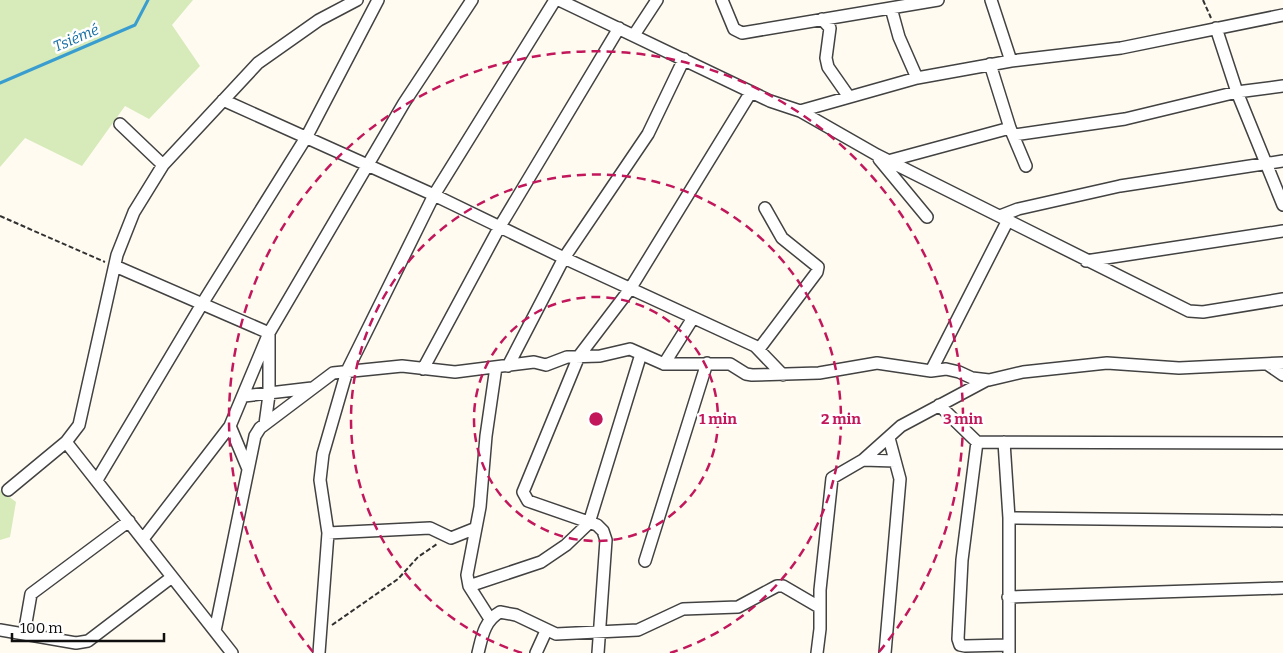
<svg xmlns="http://www.w3.org/2000/svg" width="1283" height="653" font-family="Bitter,serif">
<style>
.green{fill:#d6ebb9}
.lines{fill:none;stroke-linecap:round;stroke-linejoin:round}
.stream{stroke:#3a9dd0;stroke-width:3}
.minor-casing{stroke:#424242;stroke-width:14}
.path{stroke:#313131;stroke-width:2;stroke-dasharray:5 2.5;stroke-linecap:butt}
.minor{stroke:#fff;stroke-width:11}
.ring{fill:none;stroke:#c2185b;stroke-width:2.5;stroke-dasharray:9 6}
.labels{text-anchor:middle;stroke-width:5;stroke-linejoin:round;paint-order:stroke}
.water-label{font-size:15px;font-style:italic;fill:#156ea4;stroke:#fff}
.centre{fill:#c2185b;stroke:#fff;stroke-width:2.5}
.ring-label{font-size:15px;text-anchor:middle;font-weight:bold;fill:#c2185b;stroke:#fff;stroke-width:5;stroke-linejoin:round;paint-order:stroke}
</style>
<rect width="100%" height="100%" fill="#fffbf1"/>
<path class="green" d="M0,0H193L172,25L200,66L149,119L125,106L82,166L25,138L0,167Z
M0,490L16,502L10,537L0,540Z"/>
<g class="lines">
<path class="stream" d="M0,83L135,25L148,0"/>
<g class="minor-casing">
<path id="minor" d="M559,0L770,101L800,111L877,155L1189,311L1203,312L1283,299
M722,0L734,29L742,33L938,0
M991,0L1011,61
M891,8L899,37L917,78
M822,19L830,28L826,58L828,67L849,97
M1216,28L1237,92L1283,205
M634,35L657,0
M990,64L1010,128L1026,166
M223,100L434,195L564,258L755,346L783,375
M800,111L917,78L1011,61L1121,48L1283,15
M120,124L163,165
M1014,135L1125,119L1237,92L1283,86
M879,159L927,217
M888,161L1010,128
M1000,216L1018,209L1120,186L1283,161
M1086,261L1283,231
M115,266L269,333V395L265,424
M759,349L817,272L818,267L782,238L765,208
M664,364L693,318
M1267,364L1283,375
M508,366L564,258L648,134L684,59
M423,369L499,228L619,28
M931,371L1008,220
M244,396L312,388
M939,405L977,442L1283,443
M230,426L248,469
M66,442L232,653
M977,442L962,560L958,639L960,645L965,646L1008,645
M1004,442L1009,518V653
M863,460L895,461
M97,480L202,304L307,136L378,0
M8,490L66,442L79,425L117,255L134,212L163,165L258,63L319,20L357,0
M1009,518L1283,521
M328,533L430,528L451,538L476,528
M143,539L230,426L269,333L404,103L472,0
M645,561L707,363
M469,586L541,562L566,545L589,523L641,354
M1008,597L1283,588
M490,619L469,586L467,575L480,507L486,436L496,367
M0,630L76,643L88,641L172,577
M215,631L255,436L260,428L333,373L402,366L455,372L534,362L546,365L567,357L600,356L630,349L664,364H730L746,374L752,375L819,373L877,363L931,371L946,369L959,372L972,378L989,380L1023,372L1107,363L1179,368L1283,363
M24,634L31,594L129,521
M319,653L328,533L320,480L323,454L347,371L434,195L555,0
M478,653C482,637 484,621 500,612L516,615L556,634L638,630L683,609L738,607L777,586H783L819,607
M536,653L546,631
M598,653L606,540L603,531L597,525L528,501L523,492L579,356L630,289L751,92
M817,653L820,629V590L832,478L863,460L901,426L987,380
M885,653L900,479L889,438"/>
</g>
<path class="path" d="M1203,0L1211,18
M0,216L105,262
M332,625L398,579L418,557L437,544"/>
<use href="#minor" class="minor"/>
</g>
<g class="ring">
<circle cx="596" cy="419" r="122"/>
<path d="M522 653A245 245 0 1 1 670 653"/>
<path d="M313 652A367 367 0 1 1 879 652"/>
</g>
<g class="labels">
<g class="water-label">
<text transform="translate(76 38) rotate(-23)" y="5">Tsiémé</text>
</g>
</g>
<circle cx="596" cy="419" r="8" class="centre"/>
<g class="ring-label">
<text x="718" y="424">1 min</text>
<text x="841" y="424">2 min</text>
<text x="963" y="424">3 min</text>
</g>
<path d="M12 633v8h152v-8" fill="none" stroke="#0f0f0f" stroke-width="2.5"/>
<text x="20" y="633" font-size="15" fill="#0f0f0f" stroke="#ffffff" stroke-width="4" paint-order="stroke">100 m</text>
</svg>
